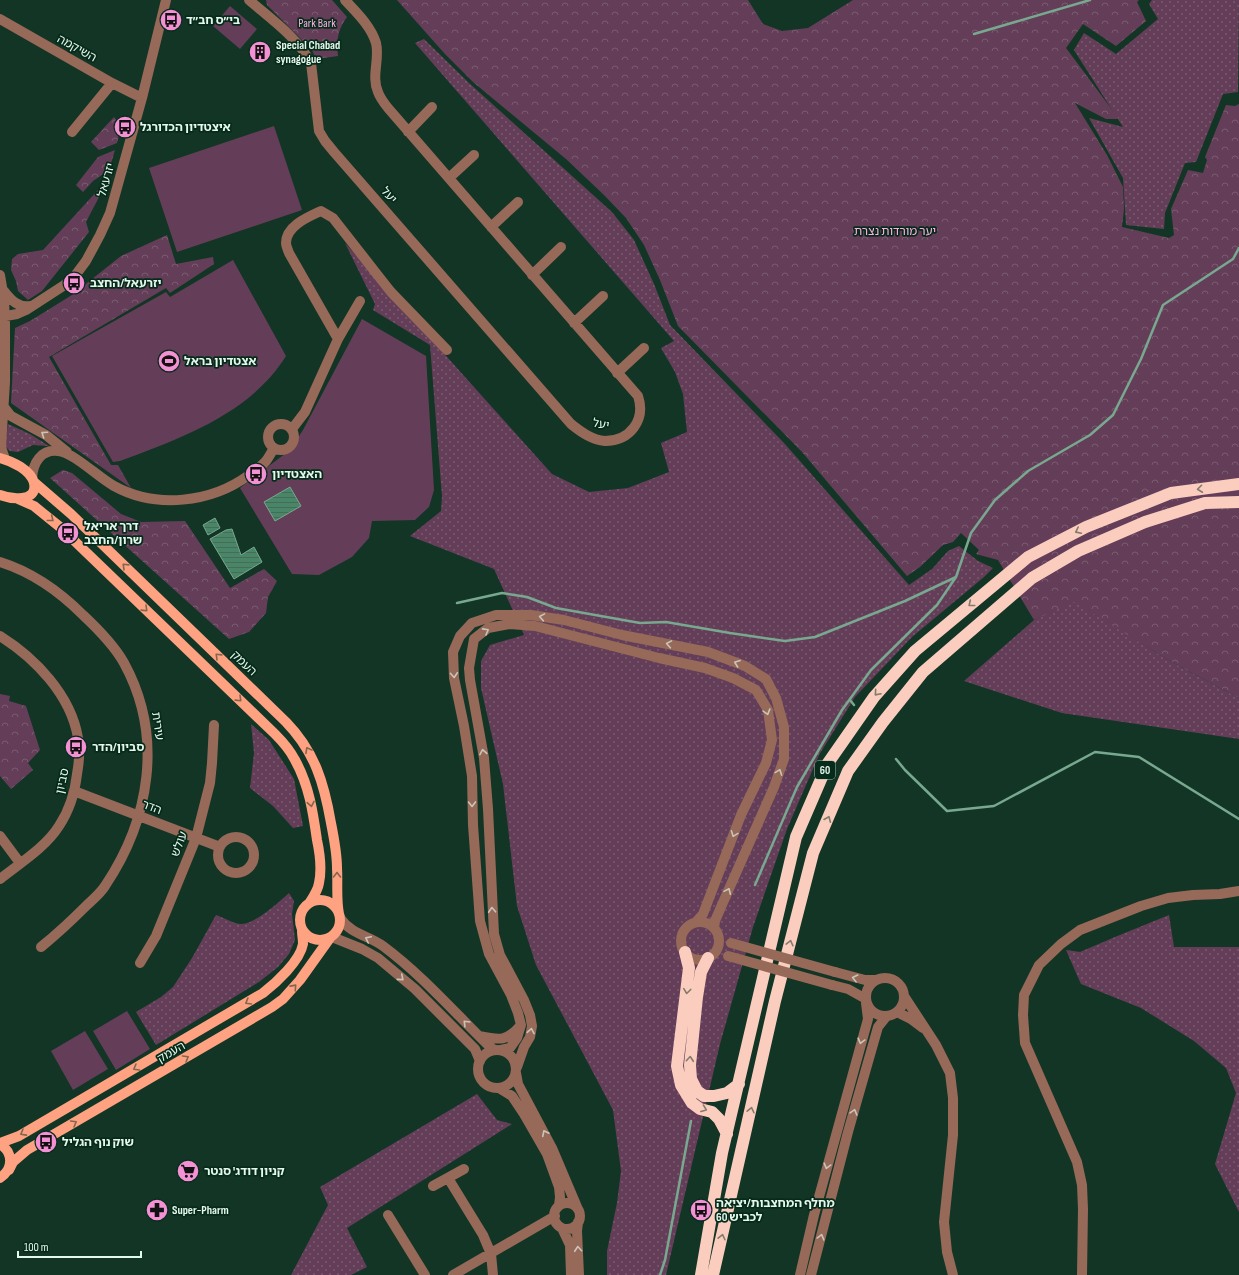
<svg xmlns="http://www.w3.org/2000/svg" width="1239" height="1275" font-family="'Sofia Sans Condensed','Noto Sans Hebrew',sans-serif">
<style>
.grass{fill:url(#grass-dots)}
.forest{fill:url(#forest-crowns)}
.garden{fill:#643e58}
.water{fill:url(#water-rules);stroke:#78a88f}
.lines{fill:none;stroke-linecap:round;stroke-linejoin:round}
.stream{stroke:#78a88f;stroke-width:2.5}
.minor{stroke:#966959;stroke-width:10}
.major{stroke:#fea281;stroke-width:10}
.highway{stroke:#fbcdbe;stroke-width:12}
.minor-bridge{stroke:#966959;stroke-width:10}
.oneway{stroke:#c9c6b9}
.oneway2{stroke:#817c6c}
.oneway3{stroke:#82664e}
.labels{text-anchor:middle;stroke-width:3.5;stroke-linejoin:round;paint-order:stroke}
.shield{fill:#072b1b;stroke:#a2baae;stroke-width:1}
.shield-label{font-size:11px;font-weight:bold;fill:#e5f8ed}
.poi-label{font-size:12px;font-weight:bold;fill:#e5f8ed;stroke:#072b1b;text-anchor:start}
.park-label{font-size:12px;fill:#ffb1e4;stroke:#072b1b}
.street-label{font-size:12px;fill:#e5f8ed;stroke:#072b1b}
</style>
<defs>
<pattern id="grass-dots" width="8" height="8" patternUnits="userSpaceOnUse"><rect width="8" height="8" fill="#643e58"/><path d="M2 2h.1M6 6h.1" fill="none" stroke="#7a5b70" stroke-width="1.8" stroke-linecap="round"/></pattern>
<pattern id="forest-crowns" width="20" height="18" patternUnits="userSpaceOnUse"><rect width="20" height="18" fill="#643e58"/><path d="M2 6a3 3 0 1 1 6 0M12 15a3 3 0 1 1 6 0" fill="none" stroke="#7a5b70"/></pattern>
<pattern id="water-rules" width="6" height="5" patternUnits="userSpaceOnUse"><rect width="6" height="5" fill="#498667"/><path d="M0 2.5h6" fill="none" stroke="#476b59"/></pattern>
</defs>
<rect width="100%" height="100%" fill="#133525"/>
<path class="grass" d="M1152,0H1239L1238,92L1223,94L1196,162L1185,163L1165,213L1164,229L1126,225L1123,178L1089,118L1123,127L1074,50L1084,33L1116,54L1158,19L1149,4Z
M424,39L469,83L612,212L634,240L654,284L670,325L784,443L909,585L932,569L948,551L959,546L978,561L993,568L984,577L912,637L855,697L819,755L787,829L753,927L720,1044L666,1275H607V1251L617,1203L621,1171L613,1110L536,965L517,906L503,784L481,688V661L490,645L524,635L494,569L410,536L441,511L442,496L430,345L373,310L375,304L345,243L552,474L589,492L628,488L669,472L661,443L687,432L683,394L675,372L661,348L674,341L415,43Z
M8,424L30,434L49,446L33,445L18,452L10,451L5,446Z
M1074,601L1168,660L1239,698V739L1062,713L964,681L1034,620Z
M251,724L269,740L294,779L303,826L293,828L273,806L250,788L254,753Z
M289,893L294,901L292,914L295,940L289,954L278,967L259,982L156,1045L136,1012L161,997L173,987L192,958L216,915C222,917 235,924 241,924C255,924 278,903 289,893Z
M1169,915L1174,947H1239V1212L1215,1164L1236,1093L1226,1068L1194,1041L1141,1008L1081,984L1066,950L1080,952L1115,937Z
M477,1094L497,1120L512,1124L347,1228L367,1267L351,1275H291L328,1205L320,1187Z"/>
<path class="forest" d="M266,0H332L347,17C338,29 336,41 338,56L316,59L312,50L267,5Z
M397,0H748L763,24L782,31L808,28L853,0H1139L1137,2L1146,21L1116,46L1083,24L1066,48L1119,119H1106L1075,103L1107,155L1123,187L1124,209L1122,227L1169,238L1174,235L1171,209L1188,170L1203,173L1207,160L1205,157L1226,105L1235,106L1239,104V698L1168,660L1074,602L1034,620L998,560L976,554L979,550L961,533L953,542L943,545L920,567L907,576L802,452L678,326L660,280L644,245L626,218L604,195L566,159L473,82L445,54Z
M114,117L121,127L117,143L99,150L91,142Z
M115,150L109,170L93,181L83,192L76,185L98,157Z
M109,178L86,222L89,232L42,291L28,300L18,291L16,281L11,270L12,259L18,254L43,250Z
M167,235L176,264L213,257L214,264L170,293L166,288L49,357L111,465H118L131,488L11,403L15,328L30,321L72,295L121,256Z
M63,470L72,473L121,514L141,522L185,521L230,588L264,569L277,581L268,597L266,613L249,632L229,639L50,478Z
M0,694L10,696L9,701L26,706L40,750L28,763L33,770L11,789L0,776Z"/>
<path class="garden" d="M230,6L257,29L240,49L213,26Z
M274,126L302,210L177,252L149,168Z
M233,260L286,356C250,414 181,438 120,461L113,462L52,356L166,292L170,297Z
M362,319L426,356L434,490L429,507L415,520L372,521L369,538L352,557L319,575L292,574L240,488L290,450L303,430Z
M127,1011L150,1049L116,1070L93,1031Z
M85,1031L108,1069L73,1090L51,1051Z"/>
<path class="water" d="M290,487L301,506L275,521L264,502Z
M215,518L220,528L208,535L203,525Z
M232,529L241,555L254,547L262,562L234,579L210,539L226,530Z"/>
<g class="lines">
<path class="stream" d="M974,34L1090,0
M457,603L502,593L527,597L556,608L640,623L666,622L730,633L785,641L815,637L905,601L956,577
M850,700L854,705
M896,759L905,770L947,811L994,806L1095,752L1139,757L1239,819
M755,885L797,787L842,710L871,670L937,605L956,577L971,533L995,500L1028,471L1090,435L1113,415L1141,359L1163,305L1233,259L1239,248
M660,1275L665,1260L691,1121"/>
<path class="minor" d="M249,0C271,19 298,38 311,63L319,131L325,141L334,152L571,424C581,432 592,440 605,441C630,441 646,420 638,396L388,108C384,103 380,98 378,92C371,76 380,59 376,43C371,26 356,12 345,0
M0,19L112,83L142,98
M72,132L112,83
M408,132L432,107
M449,178L474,155
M491,227L518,202
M0,275L4,299L5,324V382L1,447L5,459
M532,275L561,247
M4,291C11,300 18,308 31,306
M0,317L17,314L26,310L63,286L74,277L86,261L100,235L110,213L142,98L166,0
M574,323L603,296
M338,339L289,253C288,250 286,246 286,243C286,226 308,217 321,211L333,218L376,273L391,292L447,350
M617,373L644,348
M4,407L11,416L46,435L67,452
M268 437a13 13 0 1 1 26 0a13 13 0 1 1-26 0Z
M292,429L305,412L338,339L360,301
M32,478C33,463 41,449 58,451C73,452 99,478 114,486C156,509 211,503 249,475C255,470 261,467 266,461C269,457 271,453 274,448
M0,562C32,572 59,591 83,615C98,629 114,645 124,663C164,736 150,819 105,886C100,894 92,900 86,906C72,920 57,934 41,947
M0,636C35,658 71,695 78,738C80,749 79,763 77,774C75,792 69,811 59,826C45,848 20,863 0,879
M74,791L220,847
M0,836L20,863
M218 855a18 18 0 1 1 36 0a18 18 0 1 1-36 0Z
M340,918C352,935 368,935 383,946C422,975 454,1012 489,1046L494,1050
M681 941a19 19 0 1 1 38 0a19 19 0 1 1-38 0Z
M332,937L362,949L378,958L415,989L475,1049L480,1061
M140,963L156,936L196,838L210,783L212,763L214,725
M835,972L865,980H875
M866 997a19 19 0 1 1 38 0a19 19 0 1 1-38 0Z
M832,985L848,989L866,999
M904,996L936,1045L950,1073L953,1098V1135L944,1222L947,1252L953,1275
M897,1012L911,1019L923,1028
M479,1036C499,1040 507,1042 521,1025
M478 1069a19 19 0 1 1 38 0a19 19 0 1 1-38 0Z
M501,1050L510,1048L517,1038L521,1025L518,1013L511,995L489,954L480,921L473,825L472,776L464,726L454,678L453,652L460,636L472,623L496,615H531L564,620L622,635L708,652L745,666L766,679L776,698L784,727V759L774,787L721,907L715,921L714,928
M517,1067L524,1047L530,1037L532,1026L530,1015L524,1000L500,955L494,934L488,809L484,758L470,680L469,668L474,639L488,628L510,624L535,626L659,658L705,668L733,678L756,690L768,710L772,740L766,763L741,815L703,914L697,921
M516,1073L518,1084L552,1148L577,1207
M499,1088L512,1096L524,1114L547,1154L559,1187L560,1197L559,1206
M448,1178L483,1235L491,1254L493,1275
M433,1186L464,1169
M554 1216a13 13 0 1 1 26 0a13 13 0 1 1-26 0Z
M388,1215L425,1275
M578,1222L577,1231L579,1275
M562,1228L570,1245L571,1275
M453,1275L555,1216
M800,1275L814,1215L868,1019L866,1003
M811,1275L848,1132L878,1027L886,1017
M1082,1275L1083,1209L1082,1185L1077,1162L1025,1043L1023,1015L1024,995L1039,965L1061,944L1080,930L1141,906L1168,898L1193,895L1220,894L1239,891"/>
<path class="major" d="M0,458C12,461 31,470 34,483C38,503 10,499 0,495
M34,482L71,514L286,722C315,752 324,783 331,823C334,838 337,853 337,868C338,884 336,899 339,914
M18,499L34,506L60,527L275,734C283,742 290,750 295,760C309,785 313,812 317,840C320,854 322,869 319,883C318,890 314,896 310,902
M300 920a20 20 0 1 1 40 0a20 20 0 1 1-40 0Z
M0,1143L19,1136L263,993C276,983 300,961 303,944C303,939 302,935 302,931
M0,1144C14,1153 13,1169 0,1178
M9,1170L13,1162L27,1150L272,1007L283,999L300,980L330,938"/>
<path class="highway" d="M685,952L689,968L677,1066L681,1085L692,1103L700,1109L712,1112L719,1119L727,1134
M708,958L701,972L697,997L690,1065L691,1079L697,1091L704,1096H714L727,1093L739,1084
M701,1275L722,1153L796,837L828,763L874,697L915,651L1028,557L1086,527L1171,493L1239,484
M713,1275L775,1001L813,853L848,771L883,722L923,672L1032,578L1078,551L1145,522L1205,503L1239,502"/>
<path class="minor-bridge" d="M731,943L835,972
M728,956L832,985"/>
</g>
<defs><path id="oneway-chevron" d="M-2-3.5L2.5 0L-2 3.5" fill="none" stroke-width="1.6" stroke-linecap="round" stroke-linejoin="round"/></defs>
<g class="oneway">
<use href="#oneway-chevron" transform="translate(44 434) rotate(-146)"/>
<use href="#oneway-chevron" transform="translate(542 617) rotate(-170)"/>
<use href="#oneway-chevron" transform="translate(486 631) rotate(-29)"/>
<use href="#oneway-chevron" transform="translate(669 644) rotate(-170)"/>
<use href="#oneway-chevron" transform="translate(737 663) rotate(-160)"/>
<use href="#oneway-chevron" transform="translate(454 675) rotate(86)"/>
<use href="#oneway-chevron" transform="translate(767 712) rotate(74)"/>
<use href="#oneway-chevron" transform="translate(483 752) rotate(-100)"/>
<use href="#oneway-chevron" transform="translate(779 772) rotate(-70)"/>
<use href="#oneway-chevron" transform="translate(472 804) rotate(89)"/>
<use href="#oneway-chevron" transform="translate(734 834) rotate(111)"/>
<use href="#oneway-chevron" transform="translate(728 891) rotate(-66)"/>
<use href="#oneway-chevron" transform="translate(492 910) rotate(-93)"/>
<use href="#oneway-chevron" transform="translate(368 939) rotate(-154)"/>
<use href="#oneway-chevron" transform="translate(401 978) rotate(40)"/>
<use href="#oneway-chevron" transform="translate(855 978) rotate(-166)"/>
<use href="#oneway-chevron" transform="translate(466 1023) rotate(-135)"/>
<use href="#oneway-chevron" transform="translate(531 1031) rotate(-80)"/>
<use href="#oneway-chevron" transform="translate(861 1041) rotate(105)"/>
<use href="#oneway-chevron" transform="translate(854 1112) rotate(-74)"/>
<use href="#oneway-chevron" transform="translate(545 1133) rotate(-117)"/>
<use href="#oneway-chevron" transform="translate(827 1166) rotate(105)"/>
<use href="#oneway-chevron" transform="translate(821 1237) rotate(-75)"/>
<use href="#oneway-chevron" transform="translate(578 1249) rotate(-95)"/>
</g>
<g class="oneway2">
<use href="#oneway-chevron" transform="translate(1200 489) rotate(173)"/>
<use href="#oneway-chevron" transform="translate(1078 531) rotate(153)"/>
<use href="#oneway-chevron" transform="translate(971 604) rotate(141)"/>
<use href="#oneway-chevron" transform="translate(877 693) rotate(131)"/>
<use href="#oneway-chevron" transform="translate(828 819) rotate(-67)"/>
<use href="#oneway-chevron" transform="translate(790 943) rotate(-76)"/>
<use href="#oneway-chevron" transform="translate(687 991) rotate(97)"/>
<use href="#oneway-chevron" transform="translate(690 1059) rotate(-85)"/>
<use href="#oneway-chevron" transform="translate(704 1109) rotate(21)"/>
<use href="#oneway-chevron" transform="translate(751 1110) rotate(-77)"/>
<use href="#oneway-chevron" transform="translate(722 1237) rotate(-77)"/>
</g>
<g class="oneway3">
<use href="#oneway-chevron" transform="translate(51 519) rotate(39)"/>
<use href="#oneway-chevron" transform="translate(125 566) rotate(-136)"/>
<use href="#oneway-chevron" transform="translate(145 609) rotate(44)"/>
<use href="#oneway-chevron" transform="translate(218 656) rotate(-136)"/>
<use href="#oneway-chevron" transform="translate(239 699) rotate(44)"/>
<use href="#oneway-chevron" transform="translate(308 750) rotate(-119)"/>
<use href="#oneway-chevron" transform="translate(311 804) rotate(79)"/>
<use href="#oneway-chevron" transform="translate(337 875) rotate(-90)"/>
<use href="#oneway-chevron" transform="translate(294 987) rotate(-48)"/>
<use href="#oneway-chevron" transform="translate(248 1002) rotate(149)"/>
<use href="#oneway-chevron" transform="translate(186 1058) rotate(-30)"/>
<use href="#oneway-chevron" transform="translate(136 1068) rotate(150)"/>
<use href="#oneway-chevron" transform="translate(74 1123) rotate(-30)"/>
<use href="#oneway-chevron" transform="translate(23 1133) rotate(151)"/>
</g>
<defs>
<g id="bus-disc" transform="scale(1.15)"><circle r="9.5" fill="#f491d4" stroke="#072b1b"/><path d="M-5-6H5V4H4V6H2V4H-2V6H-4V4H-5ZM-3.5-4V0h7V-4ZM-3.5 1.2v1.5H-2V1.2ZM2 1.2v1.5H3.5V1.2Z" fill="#111"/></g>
<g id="building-disc" transform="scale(1.15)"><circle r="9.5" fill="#f491d4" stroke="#072b1b"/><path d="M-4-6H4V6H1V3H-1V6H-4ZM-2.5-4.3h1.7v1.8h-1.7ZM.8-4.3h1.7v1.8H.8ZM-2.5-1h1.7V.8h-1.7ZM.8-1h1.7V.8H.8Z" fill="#111"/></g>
<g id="stadium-disc" transform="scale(1.15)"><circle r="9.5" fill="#f491d4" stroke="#072b1b"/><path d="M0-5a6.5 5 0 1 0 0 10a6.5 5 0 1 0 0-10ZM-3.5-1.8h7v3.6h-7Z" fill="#111"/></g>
<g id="supermarket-disc" transform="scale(1.15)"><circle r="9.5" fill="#f491d4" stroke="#072b1b"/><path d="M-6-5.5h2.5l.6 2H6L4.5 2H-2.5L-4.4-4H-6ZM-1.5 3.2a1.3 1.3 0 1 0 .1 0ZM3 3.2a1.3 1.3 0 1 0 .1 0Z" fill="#111"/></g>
<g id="pharmacy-disc" transform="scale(1.15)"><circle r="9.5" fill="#f491d4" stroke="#072b1b"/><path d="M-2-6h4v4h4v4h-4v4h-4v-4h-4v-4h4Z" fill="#111"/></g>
</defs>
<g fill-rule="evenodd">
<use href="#bus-disc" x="171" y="20"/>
<use href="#building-disc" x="260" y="52"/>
<use href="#bus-disc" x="125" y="127"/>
<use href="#bus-disc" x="74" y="283"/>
<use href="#stadium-disc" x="169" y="361"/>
<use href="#bus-disc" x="256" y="474"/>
<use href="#bus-disc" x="68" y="533"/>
<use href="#bus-disc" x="76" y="747"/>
<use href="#bus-disc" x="46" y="1142"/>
<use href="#supermarket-disc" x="188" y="1171"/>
<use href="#pharmacy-disc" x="157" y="1210"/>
<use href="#bus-disc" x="701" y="1210"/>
</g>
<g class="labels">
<rect class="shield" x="815" y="761" width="20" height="18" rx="3"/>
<g class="shield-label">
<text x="825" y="774">60</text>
</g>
<g class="poi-label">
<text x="186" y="24">בי״ס חב״ד</text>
<text x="276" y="49">Special Chabad<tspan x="276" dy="14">synagogue</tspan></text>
<text x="140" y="131">איצטדיון הכדורגל</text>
<text x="90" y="287">יזרעאל/החצב</text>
<text x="184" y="365">אצטדיון בראל</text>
<text x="272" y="478">האצטדיון</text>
<text x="84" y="530">דרך אריאל<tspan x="84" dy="14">שרון/החצב</tspan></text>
<text x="92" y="751">סביון/הדר</text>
<text x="62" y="1146">שוק נוף הגליל</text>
<text x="204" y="1175">קניון דודג' סנטר</text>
<text x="716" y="1207">מחלף המחצבות/יציאה<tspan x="716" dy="14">לכביש 60</tspan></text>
<text x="172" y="1214">Super-Pharm</text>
</g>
<g class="park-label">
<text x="317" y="27">Park Bark</text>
<text x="895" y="235">יער מורדות נצרת</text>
</g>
<g class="street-label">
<text transform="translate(77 48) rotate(29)" y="4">השיקמה</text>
<text transform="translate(106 180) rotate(-74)" y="4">יזרעאל</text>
<text transform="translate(389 195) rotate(49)" y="4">יעל</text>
<text transform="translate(601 424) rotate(11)" y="4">יעל</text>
<text transform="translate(244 663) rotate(44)" y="4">העמק</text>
<text transform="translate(158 726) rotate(82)" y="4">עירית</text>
<text transform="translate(62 781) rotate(-78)" y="4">סביון</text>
<text transform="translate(152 807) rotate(21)" y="4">הדר</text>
<text transform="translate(179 844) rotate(-69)" y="4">עולש</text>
<text transform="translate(171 1052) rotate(-30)" y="4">העמק</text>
</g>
</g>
<path d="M18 1251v6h123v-6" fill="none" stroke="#e5f8ed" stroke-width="2"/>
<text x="24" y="1251" font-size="12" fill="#e5f8ed" stroke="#072b1b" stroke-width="3" paint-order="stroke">100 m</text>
</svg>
